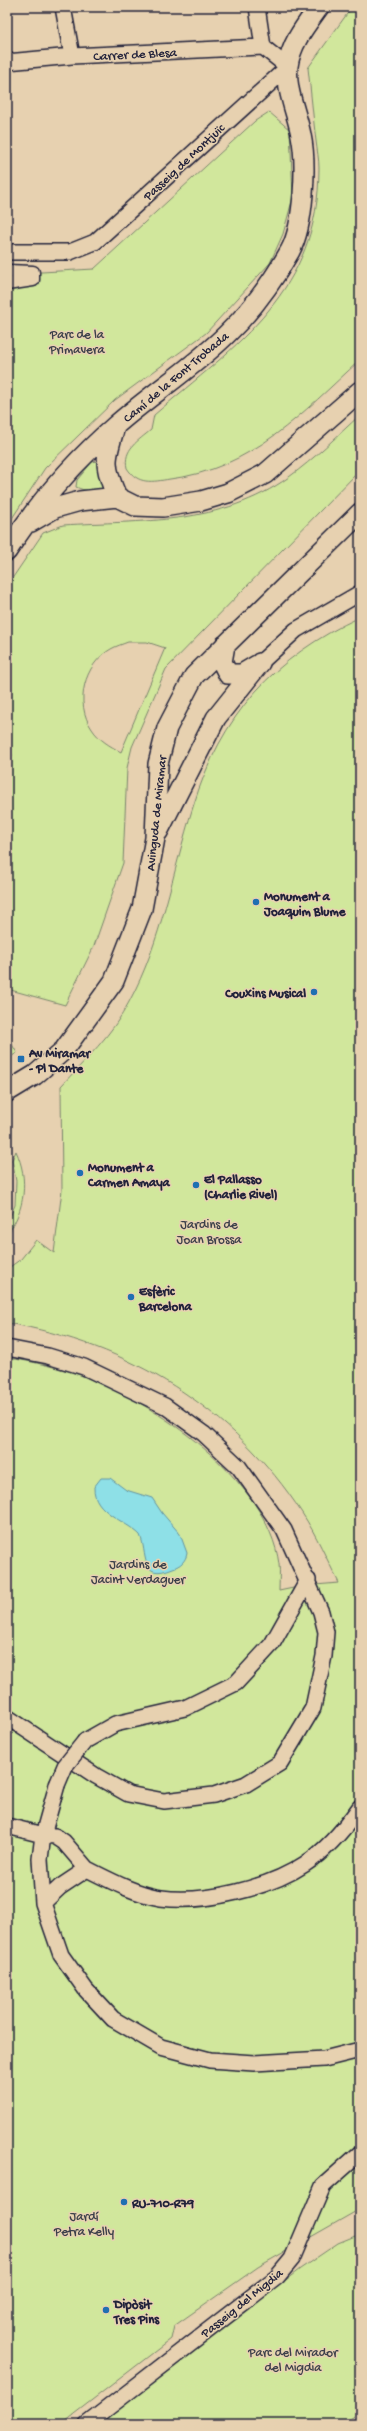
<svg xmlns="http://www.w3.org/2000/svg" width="367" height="2431" font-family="'Gochi Hand',sans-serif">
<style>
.green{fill:#d1e79c;stroke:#7a846c;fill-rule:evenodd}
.water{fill:#8ee0e7;stroke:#6394a2}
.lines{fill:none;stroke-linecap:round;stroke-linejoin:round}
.pedestrian-casing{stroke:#22223b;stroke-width:15}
.minor-casing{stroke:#22223b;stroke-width:18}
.tertiary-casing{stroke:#22223b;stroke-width:22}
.pedestrian{stroke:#e7d1b0;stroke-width:12}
.minor{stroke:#e7d1b0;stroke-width:15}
.tertiary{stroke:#e7d1b0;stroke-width:19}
.minor-bridge-casing{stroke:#22223b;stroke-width:18;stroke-linecap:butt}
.minor-bridge{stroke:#e7d1b0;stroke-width:15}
.poi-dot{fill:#1f6fb2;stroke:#e7d1b0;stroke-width:1.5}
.labels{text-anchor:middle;stroke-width:3;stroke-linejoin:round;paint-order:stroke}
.street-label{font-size:13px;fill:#22223b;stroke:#e7d1b0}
.park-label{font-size:13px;fill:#3c404a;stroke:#e7d1b0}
.poi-label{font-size:13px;font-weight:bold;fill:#22223b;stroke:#e7d1b0;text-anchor:start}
</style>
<rect width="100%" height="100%" fill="#e7d1b0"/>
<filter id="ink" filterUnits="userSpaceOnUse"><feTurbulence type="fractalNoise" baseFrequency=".025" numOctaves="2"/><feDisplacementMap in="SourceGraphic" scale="8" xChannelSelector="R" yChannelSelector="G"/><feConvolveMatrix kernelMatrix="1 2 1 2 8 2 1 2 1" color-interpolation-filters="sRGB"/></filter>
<g filter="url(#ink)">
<path class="green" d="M352,7H360V360C302,413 252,469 170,479C152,482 138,485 127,468C123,449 138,441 151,430L154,415C238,343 319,292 319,168C319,159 317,150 316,141C313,117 311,93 308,68Z
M269,112L290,130L293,197L283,234L270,263L206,333L115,400L45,468L7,526V274L94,269L255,121Z
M360,415V470L166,669L132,747L127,768L123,863L94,946L65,1005L7,989V772L12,755L7,737V586L43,533L63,525C142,520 221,526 289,477C314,459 337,436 360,415ZM128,642H147L165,648L121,752C110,746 99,740 92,729C74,703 84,664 111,649C116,646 123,644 128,642Z
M97,461L100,466L105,488C97,493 84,491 76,487L77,480L92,462Z
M360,617V2209L258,2267L174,2326L171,2339L61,2424H7V1358C32,1361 56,1367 80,1375C154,1401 268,1480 279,1564C280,1572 279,1582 279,1591L303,1586L339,1583C327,1560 316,1534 302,1513C234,1408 129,1344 7,1323V1269L21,1259L36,1240L54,1253L62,1190L61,1086C85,1060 113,1034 129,1002C162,941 172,873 193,807C221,715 274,657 360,617Z
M7,1041H10L17,1053L7,1059Z
M16,1151C29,1179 25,1210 7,1235V1224L15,1205L16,1181L12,1160Z
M360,2234V2412L343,2424H99L300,2269L338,2243Z"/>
<path class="water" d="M101,1478H110L126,1490L152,1498L162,1513L180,1534L187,1553C186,1561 180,1566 173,1568C139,1582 148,1553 140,1535C125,1520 93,1512 94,1487Z"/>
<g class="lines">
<g class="pedestrian-casing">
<path id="pedestrian" d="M7,271L33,272V280L7,284"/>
</g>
<g class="minor-casing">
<path id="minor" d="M63,7L72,56
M257,7L263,47
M7,62L72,56L263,47
M7,252H70L95,242L288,67L263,47
M260,663L296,630L360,593
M7,1348L48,1356L84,1367L165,1406L204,1434L239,1467L284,1530L321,1612L326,1632L324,1656L313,1708L280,1763L246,1784L214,1795L164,1801L128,1794L96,1776L7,1717
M85,1741L115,1724L185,1708L236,1683L272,1644L308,1580
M57,1785L43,1835L40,1859L43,1903L61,1955L86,1990L113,2019L161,2047L210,2060L254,2063L324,2059L360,2050
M7,1826L43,1835L55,1836L64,1842L87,1869
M43,1903L60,1887L87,1869C111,1881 135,1894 161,1898C204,1904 269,1888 305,1864C327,1850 345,1828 360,1807
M87,2424L277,2277L292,2259L323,2186L360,2153"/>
</g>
<g class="tertiary-casing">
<path id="tertiary" d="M115,427C105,459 103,465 117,497
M31,522L55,508L80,501L117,497L135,506L163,507L201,501L228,493L265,474L360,391
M7,551C37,504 73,463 115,426C150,395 194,367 227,334C252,310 273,281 290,251C304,225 307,164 301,135C297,113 285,89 288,66C291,43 306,25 319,7
M225,645L222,662L228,674H242L257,665
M158,832L216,718L260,663
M7,1092L35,1075L64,1050L114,981L142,909L155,838L158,764L167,728L194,676L360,513"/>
</g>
<use href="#pedestrian" class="pedestrian"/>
<use href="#minor" class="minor"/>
<use href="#tertiary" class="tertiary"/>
<g class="minor-bridge-casing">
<path id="minor-bridge" d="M57,1785L65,1766L85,1741"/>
</g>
<use href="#minor-bridge" class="minor-bridge"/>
</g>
</g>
<g class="poi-dot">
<circle cx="256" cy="902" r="4"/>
<circle cx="314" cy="992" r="4"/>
<rect x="17" y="1055" width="8" height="8" rx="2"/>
<circle cx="80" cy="1173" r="4"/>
<circle cx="196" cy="1185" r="4"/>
<circle cx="131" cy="1297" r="4"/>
<circle cx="124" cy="2202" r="4"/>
<circle cx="106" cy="2310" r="4"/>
</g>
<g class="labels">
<g class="street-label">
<text transform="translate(135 53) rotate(-3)" y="5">Carrer de Blesa</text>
<text transform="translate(183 161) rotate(-43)" y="5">Passeig de Montjuïc</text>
<text transform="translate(175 376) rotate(-40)" y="5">Camí de la Font Trobada</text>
<text transform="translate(155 813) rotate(-84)" y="5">Avinguda de Miramar</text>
<text transform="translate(241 2302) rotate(-39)" y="5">Passeig del Migdia</text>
</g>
<g class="park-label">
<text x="77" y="338">Parc de la<tspan x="77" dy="15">Primavera</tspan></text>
<text x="209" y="1228">Jardins de<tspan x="209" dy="15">Joan Brossa</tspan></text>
<text x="138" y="1568">Jardins de<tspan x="138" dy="15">Jacint Verdaguer</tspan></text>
<text x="84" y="2220">Jardí<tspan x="84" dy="15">Petra Kelly</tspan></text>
<text x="293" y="2356">Parc del Mirador<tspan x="293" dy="15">del Migdia</tspan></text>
</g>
<g class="poi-label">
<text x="264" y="900">Monument a<tspan x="264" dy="15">Joaquim Blume</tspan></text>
<text x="306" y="997" text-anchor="end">Couxins Musical</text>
<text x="29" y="1057">Av Miramar<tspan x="29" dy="15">- Pl Dante</tspan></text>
<text x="88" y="1171">Monument a<tspan x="88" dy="15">Carmen Amaya</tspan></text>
<text x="204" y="1183">El Pallasso<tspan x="204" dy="15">(Charlie Rivel)</tspan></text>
<text x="139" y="1295">Esfèric<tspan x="139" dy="15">Barcelona</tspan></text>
<text x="132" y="2207">RU-710-R79</text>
<text x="114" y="2308">Dipòsit<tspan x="114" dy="15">Tres Pins</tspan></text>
</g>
</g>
<rect width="367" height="2431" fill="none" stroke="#e7d1b0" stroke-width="24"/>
<rect x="12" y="12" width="343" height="2407" fill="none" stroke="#22223b" stroke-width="1.5" filter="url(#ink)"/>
</svg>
